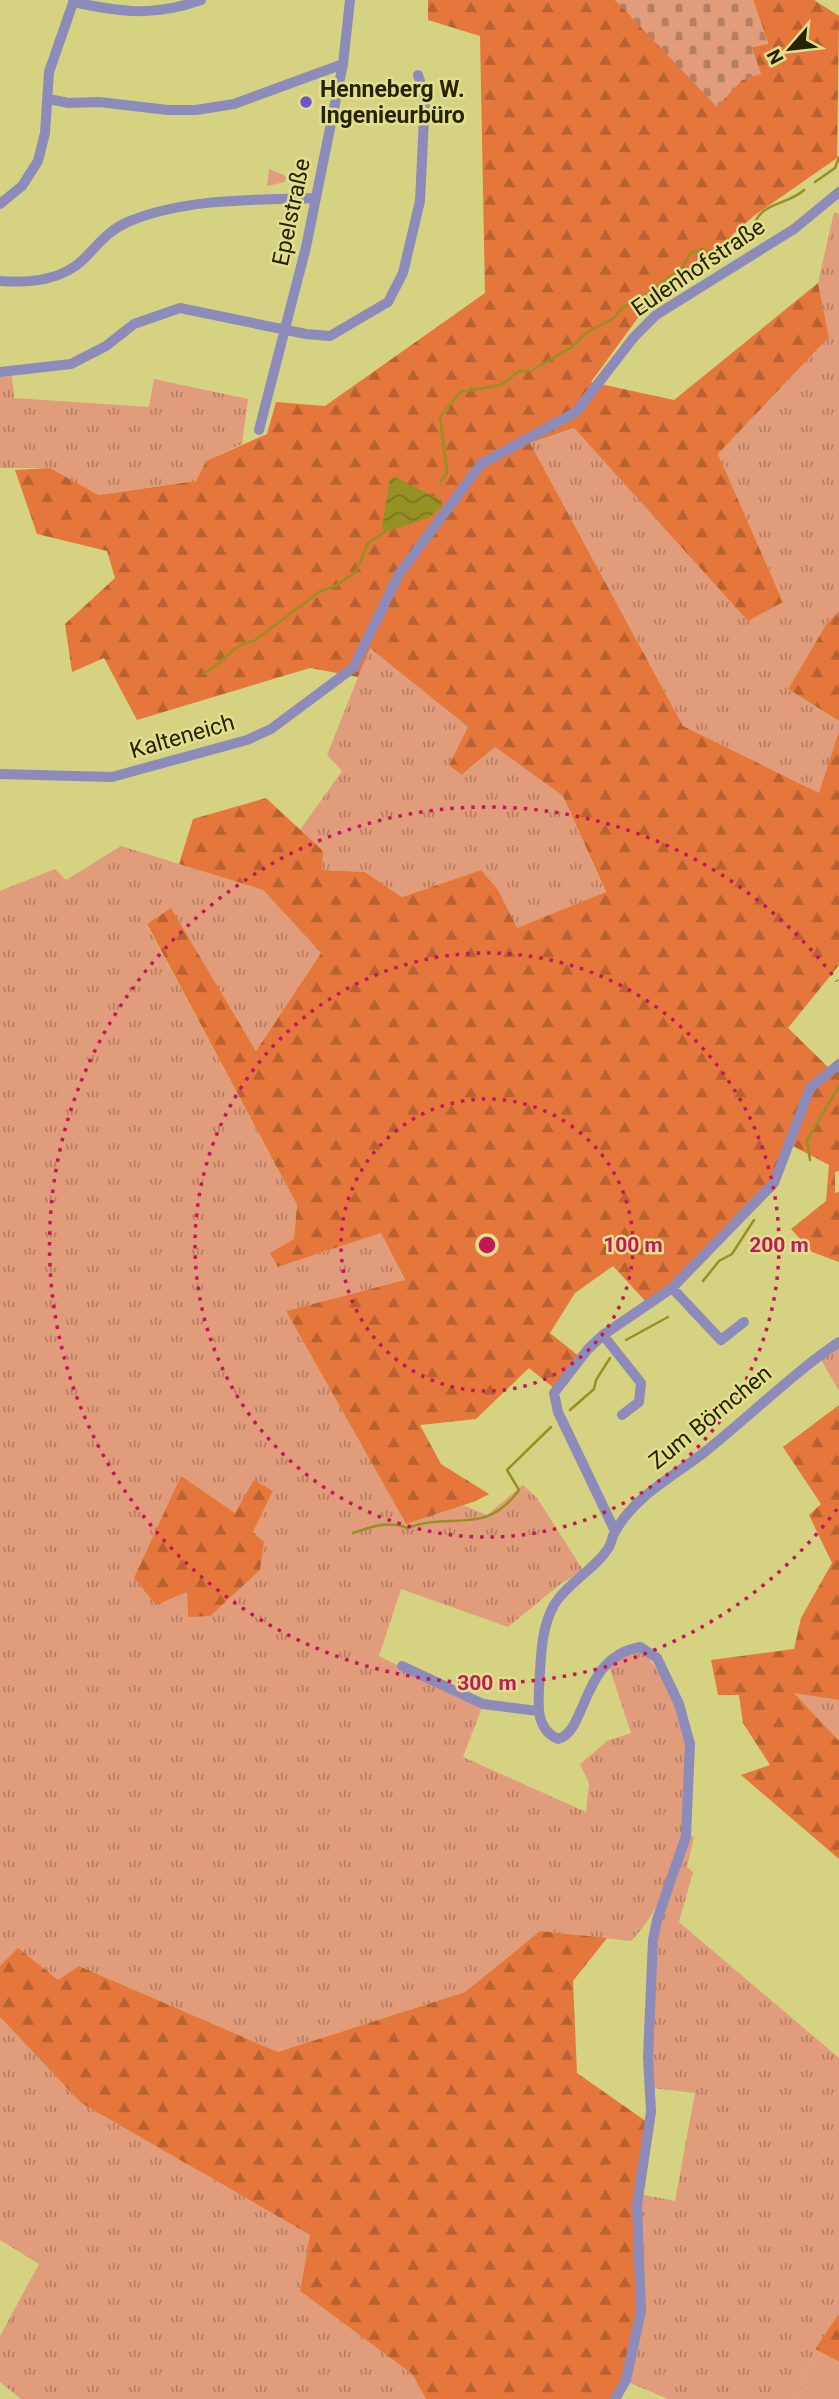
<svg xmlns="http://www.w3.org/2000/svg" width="839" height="2399" font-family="Roboto,sans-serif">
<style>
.grass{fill:url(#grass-tufts);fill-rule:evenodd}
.forest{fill:url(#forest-firs)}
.cemetery{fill:url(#cemetery-stones)}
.park{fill:#e19c7c}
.water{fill:url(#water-waves)}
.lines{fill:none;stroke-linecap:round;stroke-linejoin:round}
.stream{stroke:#969125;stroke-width:2.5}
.minor{stroke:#8d8bba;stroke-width:10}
.ring{fill:none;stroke:#c2185b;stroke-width:3.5;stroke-dasharray:3.5 7}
.poi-dot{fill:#6a55cf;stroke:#e2df8d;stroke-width:2.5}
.labels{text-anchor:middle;stroke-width:5;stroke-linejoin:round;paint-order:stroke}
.poi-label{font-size:23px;font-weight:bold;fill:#252302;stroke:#e2df8d;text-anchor:start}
.street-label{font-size:23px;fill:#252302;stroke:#e2df8d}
.centre{fill:#c2185b;stroke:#e2df8d;stroke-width:3.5}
.ring-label{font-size:21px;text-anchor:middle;font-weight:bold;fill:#c2185b;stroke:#e2df8d;stroke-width:5;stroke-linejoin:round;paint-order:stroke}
</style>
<defs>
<pattern id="grass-tufts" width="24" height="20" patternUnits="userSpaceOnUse" patternTransform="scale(1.75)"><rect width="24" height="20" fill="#e19c7c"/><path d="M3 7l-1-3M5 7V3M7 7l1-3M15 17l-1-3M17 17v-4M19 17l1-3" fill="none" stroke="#b67f63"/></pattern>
<pattern id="forest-firs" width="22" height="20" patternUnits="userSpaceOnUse" patternTransform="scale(1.75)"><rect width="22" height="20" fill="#e5773c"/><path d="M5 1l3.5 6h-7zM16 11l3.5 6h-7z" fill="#b96130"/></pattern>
<pattern id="cemetery-stones" width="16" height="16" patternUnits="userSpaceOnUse" patternTransform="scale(1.75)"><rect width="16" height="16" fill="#e19c7c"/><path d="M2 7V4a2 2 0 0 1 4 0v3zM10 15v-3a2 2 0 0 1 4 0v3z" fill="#b67f63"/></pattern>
<pattern id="water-waves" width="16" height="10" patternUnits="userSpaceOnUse" patternTransform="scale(1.75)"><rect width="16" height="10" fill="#969125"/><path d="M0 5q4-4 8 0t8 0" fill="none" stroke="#7a761e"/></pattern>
</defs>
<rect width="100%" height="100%" fill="#d5d281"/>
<path class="grass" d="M834,212L839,214V611L827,623L788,689L839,721V731L820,794L683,726L530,443L574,428L748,620L783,602L718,454L829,337L818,283Z
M12,376L14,398L149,407L154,379L248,399L242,444L206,461L196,481L97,495L50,468H0V377Z
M370,647L468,727L449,765L463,775L495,747L563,796L606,893L517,928L481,870L402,897L365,872L321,870L300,830L342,771L327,755Z
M121,846L263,890L321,953L256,1051L171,909L147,925L297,1205L294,1239L278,1267L381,1233L405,1281L286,1311L406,1524L463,1505L487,1515L523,1485L537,1498L583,1570L559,1585L508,1627L401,1589L379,1656L482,1707L463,1757L586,1812L589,1783L580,1764L607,1741L631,1733L609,1666C616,1662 624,1654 631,1652C657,1646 683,1721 686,1741C689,1766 686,1807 682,1832C678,1867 656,1917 631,1941L540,1931L465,1992L278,2052L79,1966L58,1981L0,1966V891L55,869L66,880ZM181,1477L235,1513L273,1491L253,1532L188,1617Z
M839,1345V1391L820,1358Z
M793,1692L839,1700V1741Z
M689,1836L694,1837L687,1867L693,1872L679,1922L839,2058V2316L815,2349L798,2399H668L628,2382L639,2194L675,2201L695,2093L652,2088L655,1942Z
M0,2017L81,2103L310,2235L300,2291L412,2374L426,2399H21L0,2382V2336L39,2264L0,2240Z"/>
<path class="forest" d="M428,0H615L630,14L752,47L768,43L753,0H814L839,16L837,158L755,215L637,319L591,382L674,400L818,283L829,337L718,454L783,602L748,621L574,428L530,443L683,726L819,793L839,731V965L788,1028L829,1068L839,1061V1171L835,1172V1193L839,1192V1262L812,1252L791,1229L826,1201L829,1165L791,1145L778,1176L670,1287L647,1303L613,1266L575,1293L550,1333L580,1357L555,1389L529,1368L476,1419L420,1425L441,1464L489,1494L476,1501L406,1524L286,1311L405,1280L381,1233L278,1267L270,1253L294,1239L297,1205L147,924L171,908L256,1051L321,953L263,890L179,864L193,819L266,798L323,851L322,870L365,872L402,897L481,870L498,890L517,928L606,892L563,796L495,747L462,775L449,765L468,727L370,648L358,677L310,668L137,720L104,658L72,672L65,624L115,578L107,551L37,534L15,470L50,468L98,495L196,481L206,461L267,434L276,402L325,406L485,293L480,36L428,20Z
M839,611V721L788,689L827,623Z
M839,1405V1700L794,1693L839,1741V1859L741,1775L770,1765L743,1723L739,1695H718L711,1660L794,1649L801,1618L832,1563L809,1515L821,1504L783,1447Z
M181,1476L235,1513L254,1480L273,1491L253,1532L264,1542L260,1570L210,1616L188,1617L187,1592L156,1605L134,1578Z
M540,1931L607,1938L573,1981L577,2073L647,2122C644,2138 640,2154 638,2170C631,2247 654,2328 613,2399H426L412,2374L300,2291L310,2235L81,2103L0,2017V1966L18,1948L58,1980L79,1966L278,2052L465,1992Z
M838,2315L839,2316V2362L815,2349Z"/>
<path class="cemetery" d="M615,0H753L768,44L752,47L761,74L742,80L717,107Z"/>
<path class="park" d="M269,169L286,176L285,182L267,186Z
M815,2349L839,2362V2399H798Z"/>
<path class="water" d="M395,477L441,500L443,506L430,517L384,533L382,526L390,479Z"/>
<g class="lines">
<path class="stream" d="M815,182L835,168L839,157
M440,482L447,473L440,417L460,392L501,385L519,371H531L572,347L587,332L614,318L623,307L640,299L682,268L691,252L715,250L732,237L746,238L752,234C756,200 786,207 804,190
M203,674C221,665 234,643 254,641L319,592L337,585L356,572L368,543L385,532
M810,1160L807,1140L839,1086
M703,1281L719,1261L732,1254L754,1220
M626,1340L668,1317
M570,1410L594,1389L596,1380L610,1358
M353,1533C370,1527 390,1520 407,1528C452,1511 485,1537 519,1490L507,1470L551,1427"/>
<path class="minor" d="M73,2C121,12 153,17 201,0
M49,99L68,103L99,102L168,110H196L234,104L343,64
M0,204L22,186L38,161L45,133L49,72L74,0
M0,281C30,283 62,281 85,258C99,243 110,229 130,221C187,198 254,200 315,198
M0,372L71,364L106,346L134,324L180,308L306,334L330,336L388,302L403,273L420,201L425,97L418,75
M259,430L306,247L343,64L350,0
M0,774L112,777L247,740L271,729L353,668L399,574L481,464L576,412L634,337L656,315L794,229L839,192
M672,1288L721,1340L744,1322
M603,1335L641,1383L639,1402L622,1415
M615,1531L558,1412L554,1393L588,1349L603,1335L672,1288L774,1183L810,1088L839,1064
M402,1666L483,1704L538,1711
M615,2399L626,2380L641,2311L637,2205L651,2112L648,2057L653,1940L657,1920L686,1836L690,1744L679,1704L657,1658L640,1647C580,1658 588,1731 558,1739C537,1730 538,1708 539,1689C541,1661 540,1630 554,1605C568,1582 596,1569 609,1547C612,1542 612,1536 615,1532C634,1496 676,1475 706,1451C751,1415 792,1374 839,1342"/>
</g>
<g class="ring">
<circle cx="487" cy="1245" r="146"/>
<circle cx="487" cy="1245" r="292"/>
<path d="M837 1509A438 438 0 1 1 837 981"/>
</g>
<circle class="poi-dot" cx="306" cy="102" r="7"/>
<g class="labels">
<g class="poi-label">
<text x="320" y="97">Henneberg W.<tspan x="320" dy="26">Ingenieurbüro</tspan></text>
</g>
<g class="street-label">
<text transform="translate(291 212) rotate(-78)" y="8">Epelstraße</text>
<text transform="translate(698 267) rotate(-34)" y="8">Eulenhofstraße</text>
<text transform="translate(182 736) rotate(-16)" y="8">Kalteneich</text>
<text transform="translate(710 1417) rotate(-39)" y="8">Zum Börnchen</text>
</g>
</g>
<circle cx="487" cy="1245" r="10" class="centre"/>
<g class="ring-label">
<text x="633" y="1252">100 m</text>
<text x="779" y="1252">200 m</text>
<text x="487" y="1690">300 m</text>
</g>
<g transform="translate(790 49) rotate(242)" stroke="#e2df8d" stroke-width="5" paint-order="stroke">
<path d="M0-5L12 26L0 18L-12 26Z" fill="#252302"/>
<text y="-10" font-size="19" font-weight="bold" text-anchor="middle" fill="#252302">N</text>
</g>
</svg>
